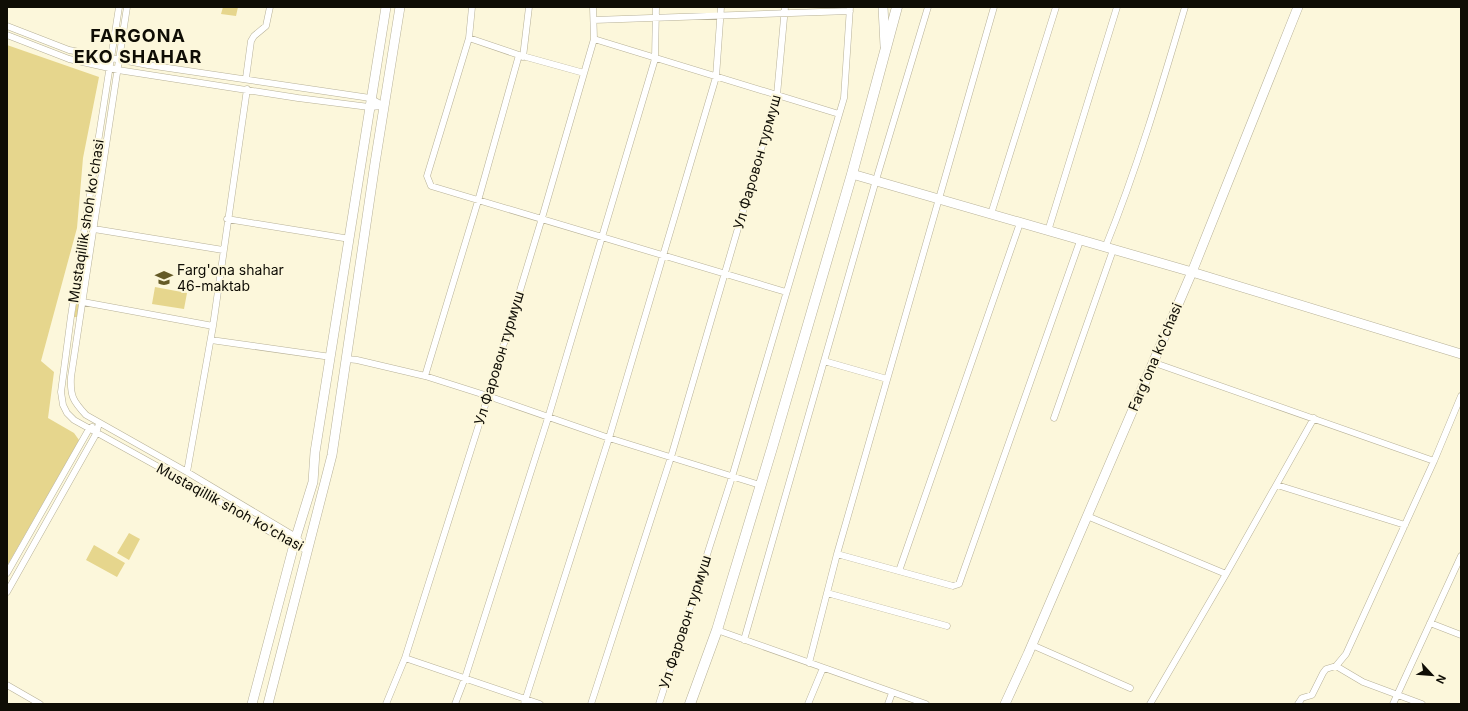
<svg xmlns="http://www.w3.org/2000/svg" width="1468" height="711" font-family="Inter,sans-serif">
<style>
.green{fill:#e6d68d}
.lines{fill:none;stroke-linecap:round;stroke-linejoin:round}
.street-casing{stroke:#b7b198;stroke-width:7}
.secondary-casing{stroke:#b7b198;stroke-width:10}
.primary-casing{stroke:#b7b198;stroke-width:11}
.street{stroke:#fff;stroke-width:6}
.secondary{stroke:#fff;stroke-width:9}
.primary{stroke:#fff;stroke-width:10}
.labels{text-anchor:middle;stroke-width:4;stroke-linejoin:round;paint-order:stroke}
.street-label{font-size:14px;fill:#0f0d05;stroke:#fcf7db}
.poi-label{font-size:14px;fill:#0f0d05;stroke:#fcf7db;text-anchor:start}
.district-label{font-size:18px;font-weight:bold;letter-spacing:1px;fill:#0f0d05;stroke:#fcf7db}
</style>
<rect width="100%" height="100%" fill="#fcf7db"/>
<path class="green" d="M223,7H238L236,16L221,14Z
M7,45L99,77L83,158L77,228L41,361L54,372L48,418L74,433L79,440L7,566Z
M85,251H87L82,281H80Z
M80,285H82L77,317H74Z
M155,287L187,293L184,309L152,304Z
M129,533L140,539L129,560L117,553Z
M94,545L125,563L117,577L86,560Z"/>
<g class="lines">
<g class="street-casing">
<path id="street" d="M119,7L71,316L61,392L63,405L67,413L74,420L184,481L294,546L308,550
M127,7L71,377C70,396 73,401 86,415L187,472L296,537L307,549
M472,7L469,38L427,176L431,186L786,292
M594,20L850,11
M7,26L69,50L148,65L370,98L384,106L369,107L298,98L118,70L69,59L7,35
M469,38L519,55L584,73
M594,39L839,114
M523,57L529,7
M246,78L251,41L254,36L266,26L270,7
M991,214L1056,7
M227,219L350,239
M94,229L223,250
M1048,231L1117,7
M1105,248C1137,169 1161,88 1185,7
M83,302L213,326L187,472
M213,326L247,89
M211,340L331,357
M347,359L357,360L425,376L488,396L609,438L760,485
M824,361L887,379
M1152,362L1434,461
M425,376L478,201L519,55
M1054,418L1113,250
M1277,485L1405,525
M1087,516L1226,574
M837,554L953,586L959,584L1080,241
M899,571L1020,223
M7,573L89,429L92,427
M7,592L96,434L99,423
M827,593L947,626
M1430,623L1461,635
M717,630L926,704
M744,640L876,180L928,7
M1032,645L1130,688
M405,658L540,704
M809,663L837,554L994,7
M1336,666L1363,682L1422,704
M7,685L40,704
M386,704L405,658L488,396L542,218L594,39L593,7
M455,704L465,678L548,418L655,59L656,7
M524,704L609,438L716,77L721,7
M591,704L671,457L777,95L785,7
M659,704L732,477L844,98L850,7
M808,704L823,668
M888,704L892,693
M1150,704L1226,574L1314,418
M1298,704L1302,698L1312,695L1323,673L1326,669L1336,666L1346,654L1434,461L1461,396
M1393,704L1461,556"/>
</g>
<g class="secondary-casing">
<path id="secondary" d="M883,7L885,46
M852,174L1192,272L1461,354
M252,704L296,537L313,482L315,452L386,7
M268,704L332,455L375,163L400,7
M1005,704L1028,654L1192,272L1298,7"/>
</g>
<g class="primary-casing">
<path id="primary" d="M690,704L717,630L772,448L852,174L897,7"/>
</g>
<use href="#street" class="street"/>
<use href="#secondary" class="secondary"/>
<use href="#primary" class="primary"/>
</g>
<defs>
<g id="school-bare" transform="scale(1.38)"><path d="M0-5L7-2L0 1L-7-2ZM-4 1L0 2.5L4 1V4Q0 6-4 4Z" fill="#645a26" stroke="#fcf7db" stroke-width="2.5" paint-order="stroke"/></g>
</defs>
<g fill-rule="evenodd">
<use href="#school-bare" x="164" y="278"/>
</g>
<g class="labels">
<g class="street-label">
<text transform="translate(757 162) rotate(-74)" y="5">Ул Фаровон турмуш</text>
<text transform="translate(86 221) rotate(-81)" y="5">Mustaqillik shoh ko'chasi</text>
<text transform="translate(1155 357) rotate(-67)" y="5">Fargʻona koʻchasi</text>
<text transform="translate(499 358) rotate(-73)" y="5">Ул Фаровон турмуш</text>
<text transform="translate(230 507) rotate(29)" y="5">Mustaqillik shoh ko'chasi</text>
<text transform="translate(685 622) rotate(-72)" y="5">Ул Фаровон турмуш</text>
</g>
<g class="poi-label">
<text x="177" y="275">Farg'ona shahar<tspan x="177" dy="16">46-maktab</tspan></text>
</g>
<g class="district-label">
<text x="138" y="42">FARGONA<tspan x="138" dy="21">EKO SHAHAR</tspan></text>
</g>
</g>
<rect width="1468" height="711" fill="none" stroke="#0f0d05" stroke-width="16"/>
<g transform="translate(1432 675) rotate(116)" stroke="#fcf7db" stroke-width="3" paint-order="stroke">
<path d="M0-3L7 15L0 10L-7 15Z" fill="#0f0d05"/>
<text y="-6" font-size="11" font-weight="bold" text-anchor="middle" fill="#0f0d05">N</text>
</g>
</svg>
